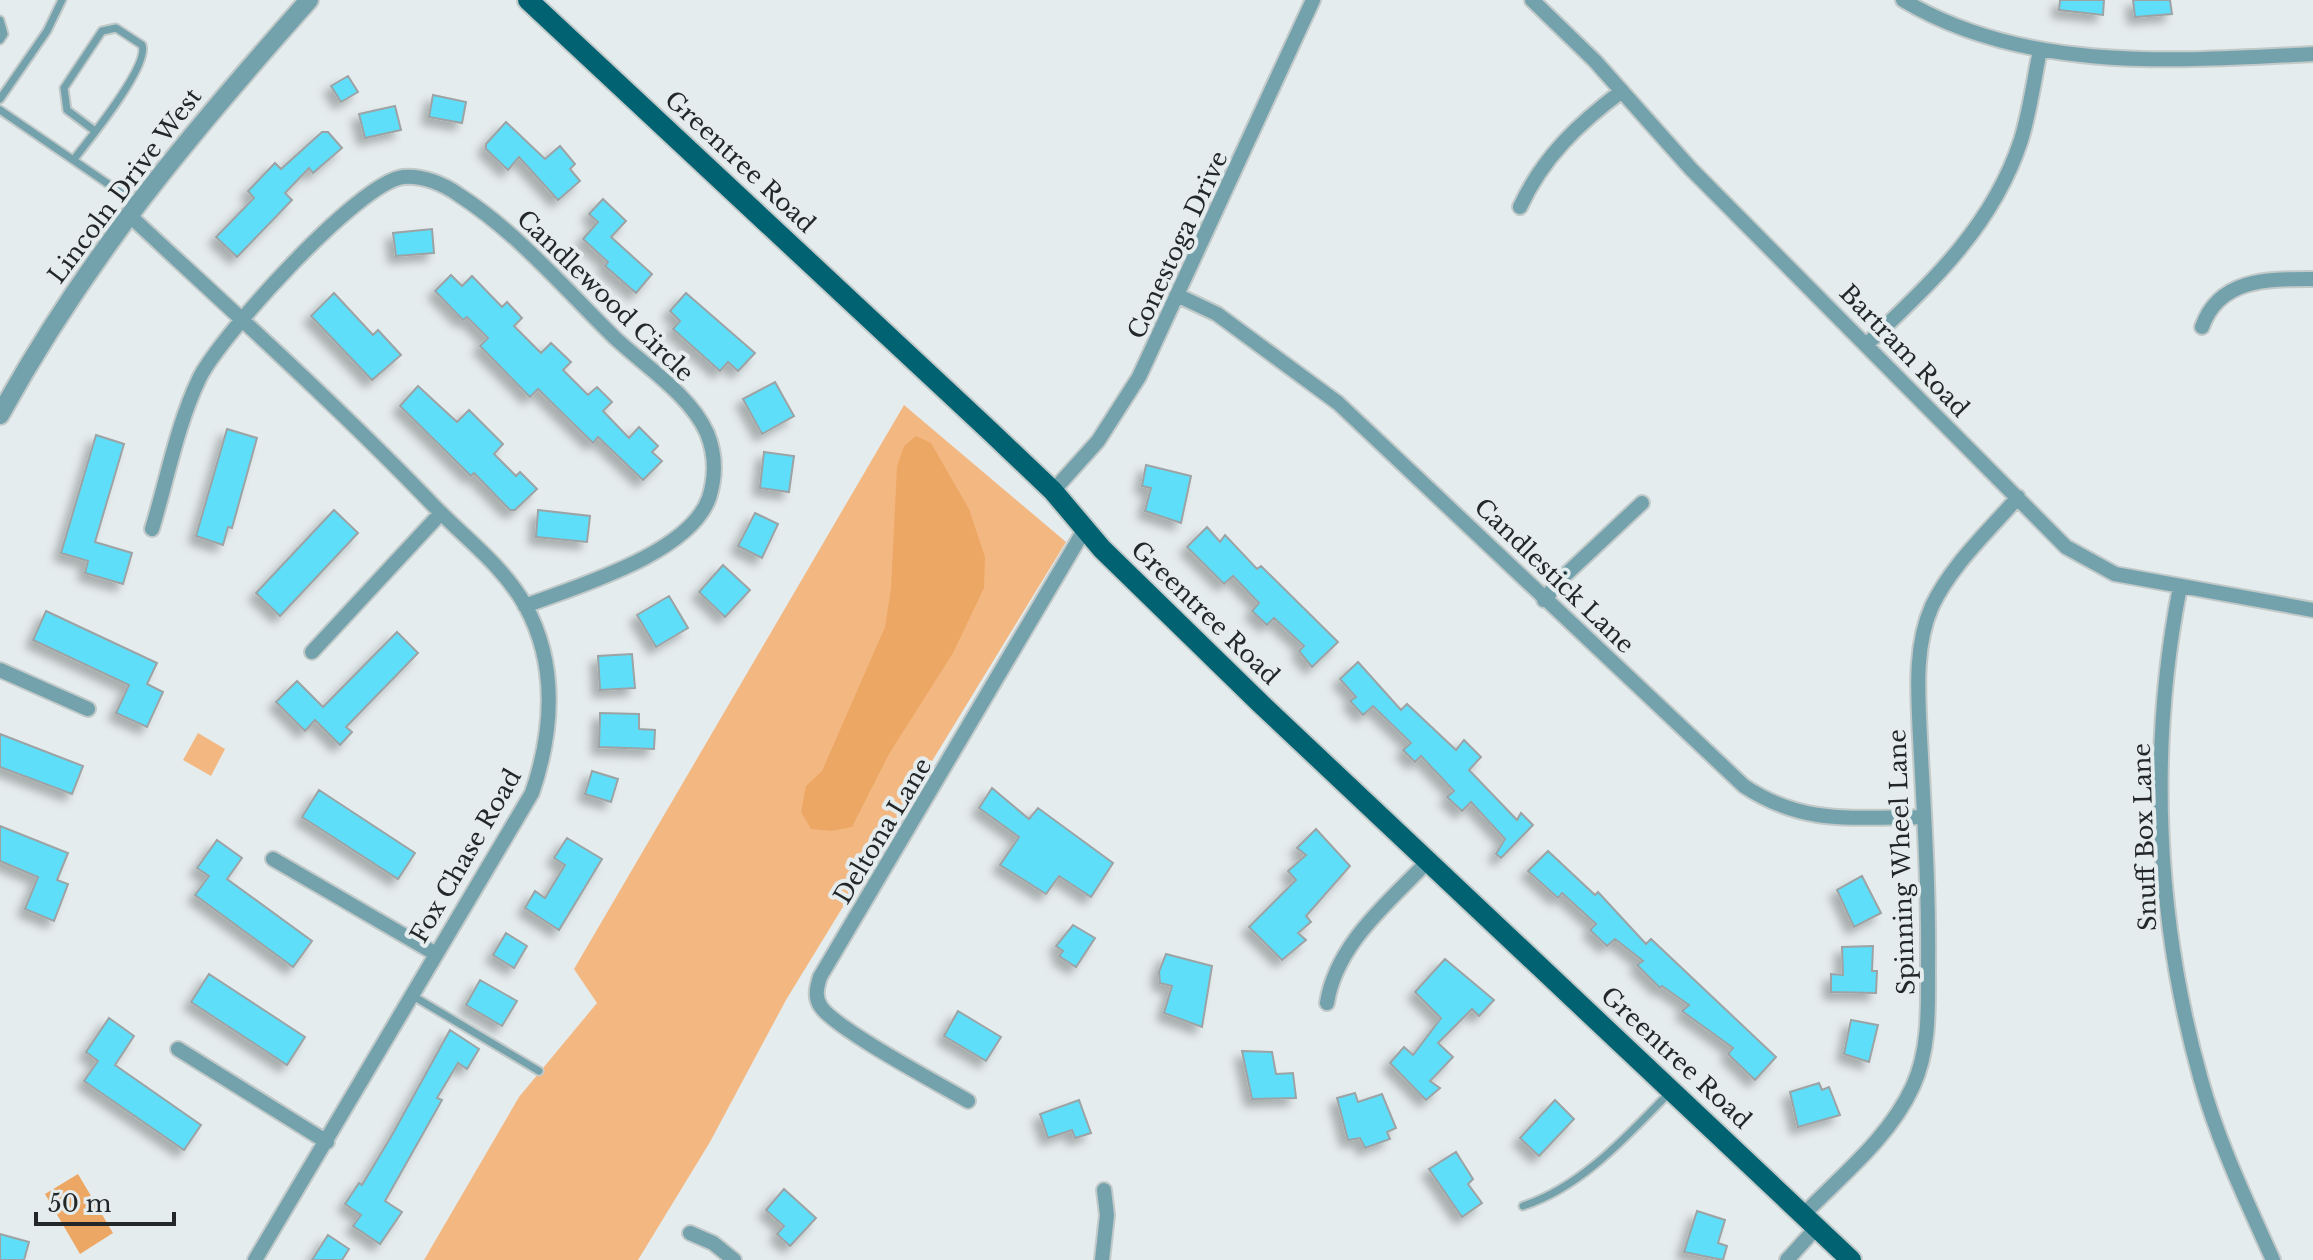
<svg xmlns="http://www.w3.org/2000/svg" width="2313" height="1260" font-family="'Libre Baskerville',serif">
<style>
.green{fill:#f3b882}
.water{fill:#eda764}
.building{fill:#5edef9;stroke:#9da3a4;stroke-width:2;filter:url(#shadow)}
.lines{fill:none;stroke-linecap:round;stroke-linejoin:round}
.service-casing{stroke:#c2c9c9;stroke-width:11}
.minor-casing{stroke:#c2c9c9;stroke-width:18}
.tertiary-casing{stroke:#c2c9c9;stroke-width:22}
.primary-casing{stroke:#c2c9c9;stroke-width:24}
.service{stroke:#73a2ad;stroke-width:7}
.minor{stroke:#73a2ad;stroke-width:14}
.tertiary{stroke:#73a2ad;stroke-width:18}
.primary{stroke:#016272;stroke-width:20}
.labels{text-anchor:middle;stroke-width:8;stroke-linejoin:round;paint-order:stroke}
.street-label{font-size:24px;fill:#242727;stroke:#e5eced}
</style>
<defs>
<filter id="shadow"><feDropShadow dx="-7" dy="7" stdDeviation="4" flood-color="#0004"/></filter>
</defs>
<rect width="100%" height="100%" fill="#e5eced"/>
<path class="green" d="M904,405L1066,542L786,1000L710,1142L638,1260H424L519,1097L597,1003L574,969Z
M198,733L225,749L211,776L183,760Z"/>
<path class="water" d="M916,436L931,443L969,509L985,557L984,588L953,653L889,754L852,827L832,831L811,829L801,812L806,786L822,771L885,627L891,588L897,466L904,446Z
M78,1174L113,1233L80,1254L45,1194Z"/>
<path class="building" d="M2060,0H2104L2103,15L2059,10Z
M2133,0H2170L2172,14L2135,17Z
M348,76L358,92L341,102L331,86Z
M433,95L466,102L462,123L429,117Z
M395,106L401,130L365,138L359,114Z
M506,122L545,159L560,146L575,164L570,169L580,181L558,200L519,157L508,170L486,149V144Z
M322,132H328L342,148L313,173L309,168L285,193L292,200L237,257L216,237L254,198L248,191L275,163L281,169Z
M603,199L626,221L611,237L652,274L636,293L605,266L608,262L583,239L598,222L589,214Z
M432,229L434,253L396,256L393,233Z
M451,275L462,286L472,276L502,307L507,302L522,318L514,326L541,353L551,343L571,362L563,370L588,395L597,387L612,402L603,411L629,438L639,427L658,446L652,452L662,461L643,480L598,437L593,443L538,389L530,397L480,346L488,338L467,317L463,320L435,291Z
M334,293L373,335L378,330L401,355L372,380L311,316Z
M686,293L755,353L738,371L728,362L720,371L673,329L680,321L670,311Z
M775,382L794,416L762,434L743,399Z
M418,386L457,422L469,410L503,444L494,454L516,476L520,472L537,489L515,510H510L474,473L471,476L400,406Z
M227,429L257,438L232,528L228,527L223,545L196,536Z
M96,435L124,444L95,542L132,553L123,584L85,573L88,561L61,553Z
M764,452L794,456L789,492L760,488Z
M1146,465L1191,476L1181,523L1145,511L1151,488L1142,486Z
M334,510L358,533L280,616L256,593Z
M538,510L590,516L587,542L536,537Z
M755,513L778,524L762,558L738,546Z
M1207,527L1220,542L1225,535L1257,569L1261,566L1338,642L1312,667L1299,651L1304,646L1274,618L1267,625L1252,611L1259,603L1233,576L1224,584L1187,547Z
M723,565L750,590L725,617L699,592Z
M669,596L688,628L656,647L637,615Z
M46,611L157,663L147,684L163,692L147,727L116,713L129,685L33,640Z
M397,632L418,653L346,727L352,732L340,745L315,720L305,731L276,702L297,681L323,707Z
M632,654L635,688L600,690L598,656Z
M1358,662L1401,710L1407,704L1456,750L1464,740L1481,757L1469,770L1517,820L1521,813L1533,825L1501,858L1496,854L1505,839L1471,802L1462,811L1447,797L1454,791L1421,756L1415,762L1403,750L1411,743L1373,706L1363,715L1350,701L1356,697L1340,679Z
M600,713L639,714V729L655,730L654,749L599,747Z
M0,734L83,766L72,794L0,767Z
M592,771L618,779L611,802L585,794Z
M992,788L1029,819L1038,808L1113,863L1091,897L1059,876L1046,894L1000,865L1019,837L979,808Z
M319,790L415,853L398,879L302,817Z
M0,826L68,853L57,880L68,884L54,921L25,909L38,877L0,861Z
M1316,829L1350,866L1306,916L1311,922L1298,933L1306,940L1282,960L1249,927L1296,880L1288,871L1306,855L1297,848Z
M567,838L602,859L559,930L525,908L535,891L545,898L565,865L554,858Z
M217,840L242,858L227,879L312,941L293,967L195,895L209,876L197,868Z
M1548,851L1595,895L1598,892L1646,944L1651,939L1776,1057L1755,1080L1728,1054L1733,1048L1682,1011L1689,1005L1662,986L1660,988L1637,965L1643,961L1615,939L1607,946L1590,930L1596,924L1562,893L1558,898L1528,871Z
M1862,876L1881,913L1854,927L1837,890Z
M1073,925L1095,938L1076,967L1059,956L1063,951L1056,946Z
M506,933L527,946L514,968L493,955Z
M1873,946L1872,971H1877L1876,993L1831,992V974L1843,975L1842,947Z
M1166,954L1212,966L1202,1027L1164,1013L1172,986L1160,983L1159,972Z
M1445,959L1494,1000L1479,1016L1472,1009L1438,1043L1453,1057L1430,1081L1440,1088L1426,1100L1390,1063L1404,1047L1413,1055L1441,1018L1415,992Z
M209,974L305,1037L287,1065L191,1002Z
M480,980L517,1001L502,1026L466,1005Z
M958,1011L1001,1037L986,1061L944,1036Z
M109,1018L134,1036L115,1065L201,1125L184,1150L84,1081L98,1061L86,1052Z
M1851,1020L1878,1025L1869,1062L1844,1054Z
M450,1030L479,1049L467,1069L458,1063L437,1098L442,1100L385,1201L402,1212L380,1244L353,1226L361,1215L345,1204L359,1183L362,1185L392,1135Z
M1242,1051L1272,1052L1276,1074L1293,1073L1296,1098L1252,1099Z
M1819,1083L1822,1090L1829,1087L1840,1115L1798,1127L1790,1092Z
M1355,1093L1358,1102L1382,1094L1396,1128L1387,1132L1390,1139L1365,1148L1360,1138L1348,1140L1337,1098Z
M1079,1100L1091,1133L1075,1138L1072,1130L1048,1138L1040,1114Z
M1555,1100L1574,1119L1539,1156L1520,1138Z
M1456,1152L1473,1179L1468,1184L1482,1203L1462,1217L1429,1169Z
M784,1189L816,1218L790,1246L777,1234L784,1226L766,1210Z
M1697,1211L1725,1220L1718,1243L1727,1246L1723,1260L1684,1252Z
M0,1234L29,1242L24,1260H0Z
M328,1235L349,1249L342,1260H312Z"/>
<g class="lines">
<g class="service-casing">
<path id="service" d="M0,20L4,34L0,40
M0,99L47,31L62,0
M0,110L136,203
M74,159C89,140 150,65 142,45L116,28L102,31L64,88L67,110L95,131
M413,996L539,1071
M1523,1206C1582,1187 1628,1135 1670,1092"/>
</g>
<g class="minor-casing">
<path id="minor" d="M1532,0L1595,61L1691,169L2066,547L2115,574L2313,610
M1903,0C2025,73 2177,61 2313,54
M1520,207C1543,157 1579,123 1622,91
M128,214C231,310 337,405 435,507C466,539 503,566 525,605C558,664 553,732 532,793L255,1260
M1179,296L1217,314L1338,403L1744,786C1804,826 1854,817 1923,817
M2202,327C2219,278 2268,279 2313,279
M1867,344C1931,283 1993,226 2021,140C2030,111 2034,80 2040,50
M1053,491L1098,441L1139,377L1313,0
M152,529C167,480 177,425 199,379C219,337 359,182 403,177C422,175 444,184 459,195C518,233 565,289 615,338C645,366 690,395 707,433C716,455 716,476 709,498C689,554 577,586 525,606
M2180,587C2148,749 2156,921 2201,1080C2218,1142 2247,1202 2273,1260
M1544,600L1561,579L1642,503
M312,652L441,513
M0,670L88,709
M273,859L436,954
M1327,1003C1336,944 1389,902 1428,861
M178,1049L327,1142
M968,1101C939,1084 836,1029 821,1007C814,997 817,987 820,977L1086,527
M1804,1214C1842,1175 1890,1137 1913,1086C1930,1049 1928,1006 1928,967C1929,890 1924,814 1920,737C1918,694 1914,646 1932,606C1952,564 1989,531 2018,497
M690,1233L713,1243L734,1260
M1102,1260L1107,1215L1104,1190
M1787,1260L1817,1227"/>
</g>
<g class="tertiary-casing">
<path id="tertiary" d="M0,415C88,255 189,135 309,0"/>
</g>
<g class="primary-casing">
<path id="primary" d="M528,0L991,432L1053,491L1102,549L1261,704L1851,1260"/>
</g>
<use href="#service" class="service"/>
<use href="#minor" class="minor"/>
<use href="#tertiary" class="tertiary"/>
<use href="#primary" class="primary"/>
</g>
<g class="labels">
<g class="street-label">
<text transform="translate(740 162) rotate(43)" y="8">Greentree Road</text>
<text transform="translate(125 186) rotate(-53)" y="8">Lincoln Drive West</text>
<text transform="translate(1178 245) rotate(-65)" y="8">Conestoga Drive</text>
<text transform="translate(605 296) rotate(44)" y="8">Candlewood Circle</text>
<text transform="translate(1904 351) rotate(46)" y="8">Bartram Road</text>
<text transform="translate(1554 576) rotate(44)" y="8">Candlestick Lane</text>
<text transform="translate(1205 613) rotate(44)" y="8">Greentree Road</text>
<text transform="translate(883 831) rotate(-59)" y="8">Deltona Lane</text>
<text transform="translate(2145 837) rotate(-92)" y="8">Snuff Box Lane</text>
<text transform="translate(466 856) rotate(-60)" y="8">Fox Chase Road</text>
<text transform="translate(1902 862) rotate(-92)" y="8">Spinning Wheel Lane</text>
<text transform="translate(1676 1058) rotate(43)" y="8">Greentree Road</text>
</g>
</g>
<path d="M36 1212v12h138v-12" fill="none" stroke="#242727" stroke-width="4"/>
<text x="48" y="1212" font-size="24" fill="#242727" stroke="#e5eced" stroke-width="6" paint-order="stroke">50 m</text>
</svg>
